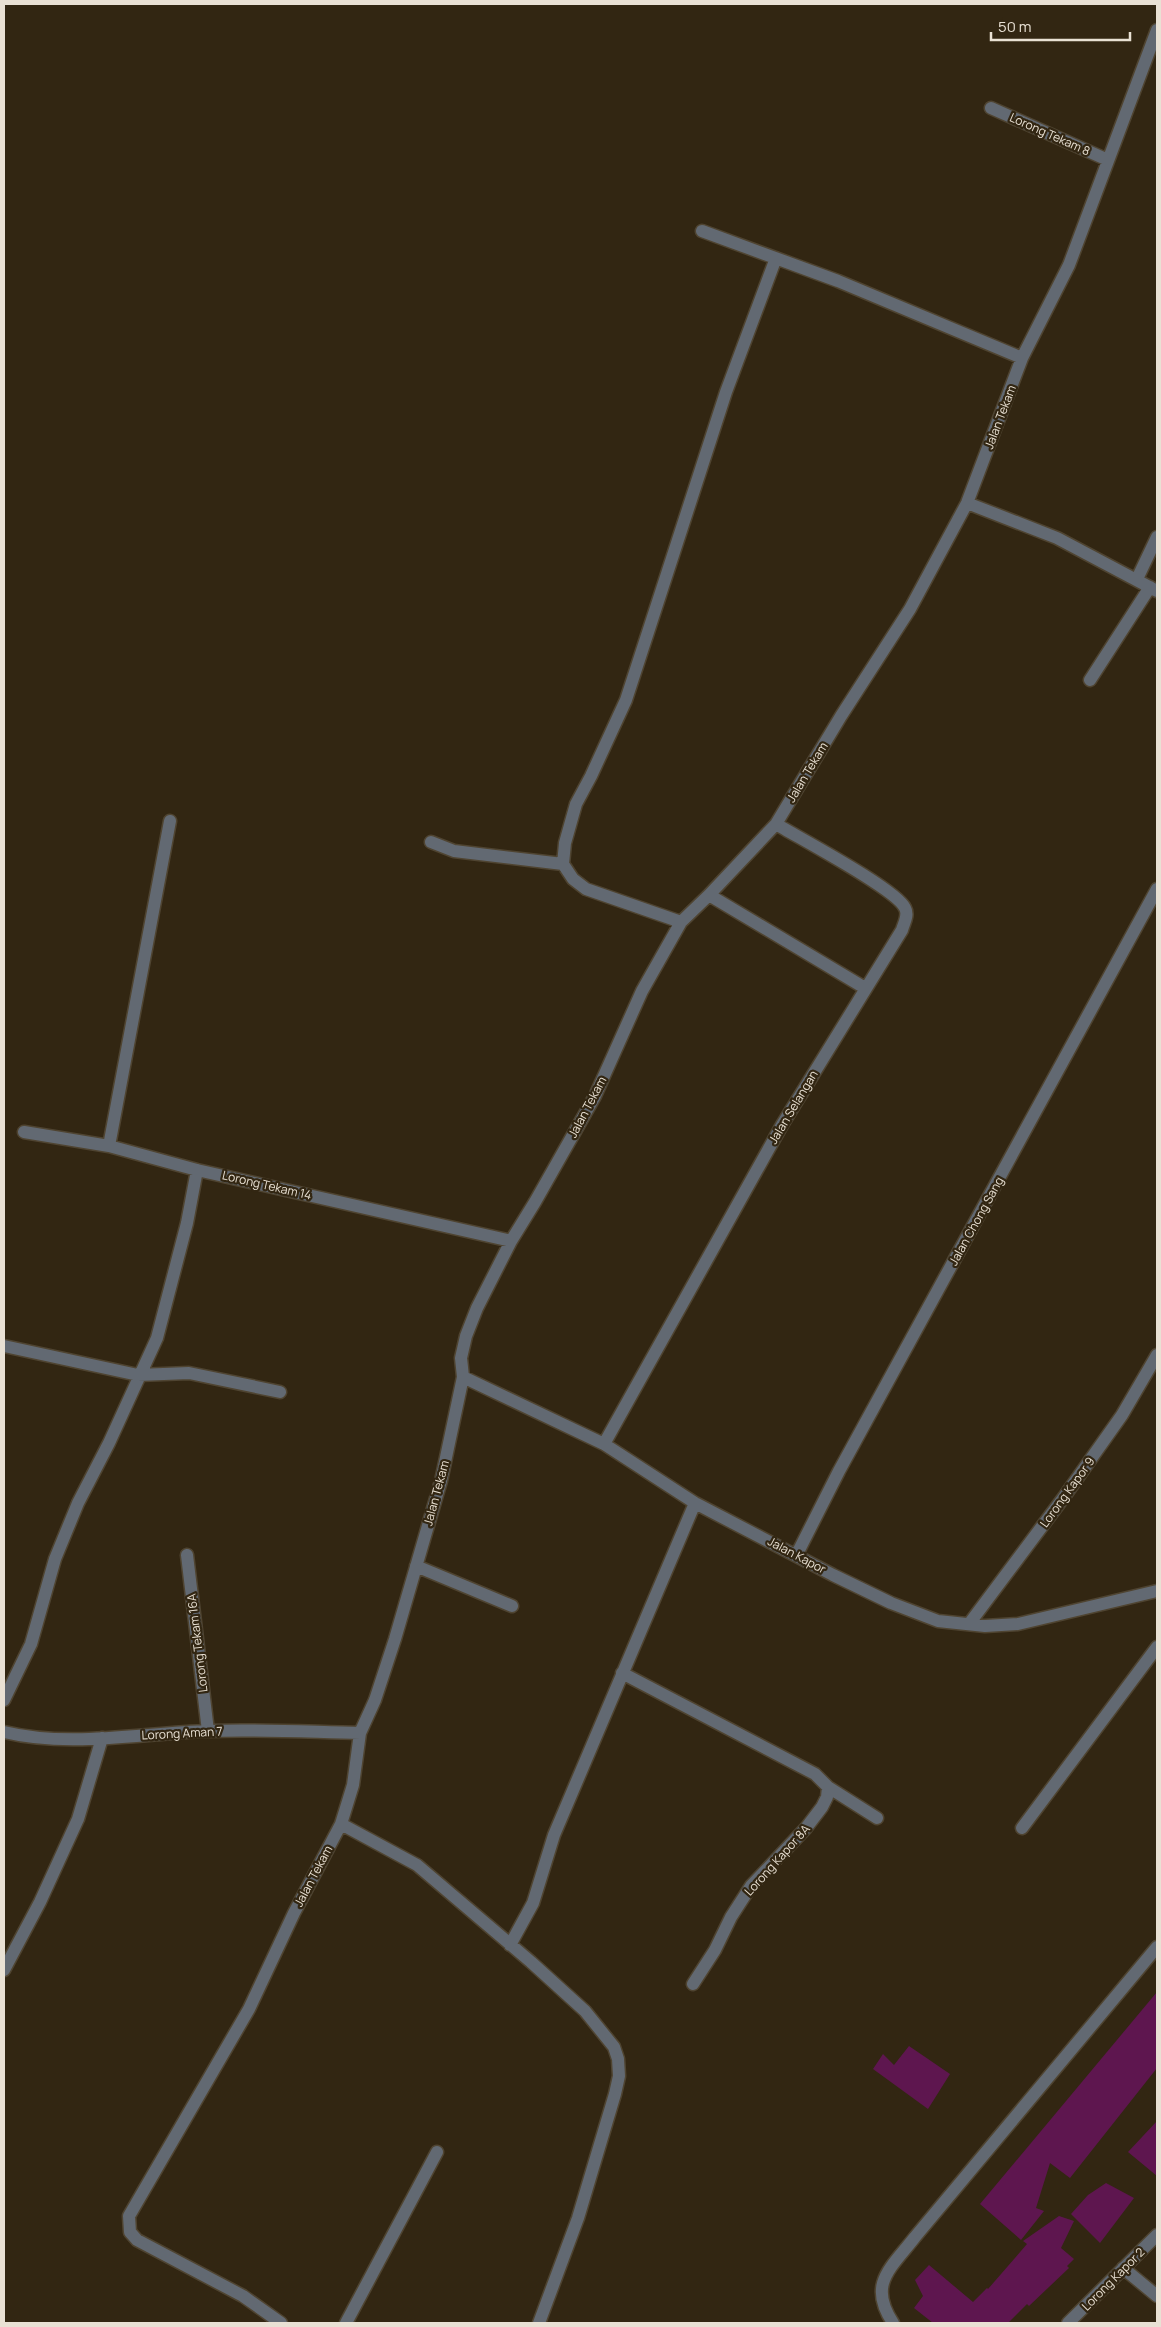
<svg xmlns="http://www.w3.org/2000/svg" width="1161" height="2327" font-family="Manrope,sans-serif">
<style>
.building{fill:#5e164f}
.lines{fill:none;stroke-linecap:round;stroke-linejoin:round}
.street-casing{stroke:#4f4431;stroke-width:15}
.street{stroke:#626972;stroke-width:12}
.labels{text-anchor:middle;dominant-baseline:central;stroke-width:4.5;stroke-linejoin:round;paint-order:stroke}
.street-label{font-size:12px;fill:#e9e1d4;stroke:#322612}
</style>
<rect width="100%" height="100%" fill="#322612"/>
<path class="building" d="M1157 1992V2068L1070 2178 1050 2163 1036 2208 1044 2211 1021 2240 980 2204Z
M909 2046 950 2074 928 2109 873 2069 883 2054 894 2065Z
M1157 2121V2176L1128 2152Z
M1106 2183 1134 2198 1100 2243 1071 2214 1088 2195Z
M1059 2216 1074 2221 1061 2248 1074 2259 1067 2266 1069 2268 1029 2306 1027 2304 1008 2323H933L914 2308 923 2296 915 2280 929 2265 973 2302 987 2288 988 2289 1027 2244 1023 2241Z"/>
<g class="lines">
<g class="street-casing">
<path id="street" d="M991 108 1108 160
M702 231 838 281 1022 358
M967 503 1057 538 1157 591
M1137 579 1157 537
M1090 680 1150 587
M431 842 454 851 563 864 573 879 586 889 681 922
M563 864 565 843 576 804 591 776 626 700 726 392 776 258
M709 895 865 988
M24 1132 109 1146 197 1170 511 1241
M109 1146 170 821
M4 1346 138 1375 189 1373 280 1392
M463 1377 604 1444 695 1503 833 1575 891 1603 938 1621 985 1626 1018 1624 1157 1591
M604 1444 782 1125 902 930C904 923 909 915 905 908 896 889 799 838 776 824
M797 1554 839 1471 1157 889
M187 1555 208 1731
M416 1566 512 1606
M969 1624 1064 1497 1122 1415 1157 1355
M622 1673 815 1774 828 1787 827 1797 822 1807 806 1828 751 1886 731 1917 715 1950 693 1984
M4 1700 31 1644 55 1559 78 1503 109 1443 157 1338 187 1223 197 1170
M4 1732C70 1748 141 1733 208 1731 259 1729 310 1732 360 1733
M828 1787 877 1818
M341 1824 417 1865 531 1962 585 2011 614 2047 618 2059 619 2076 615 2094 578 2218 539 2323
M1022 1828 1157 1647
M510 1945 533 1903 554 1835 695 1503
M4 1970 40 1902 78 1819 102 1738
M1123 2268 1157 2296
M281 2323 243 2296 137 2240 130 2232 129 2216 249 2009 294 1913 341 1824 353 1785 360 1733 375 1700 395 1639 441 1481 463 1377 461 1358 466 1336 477 1308 511 1241 535 1202 595 1096 642 991 681 922 709 895 776 824 841 716 910 609 967 503 1022 358 1069 265 1157 30
M346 2323 437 2152
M893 2323C867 2284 891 2268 915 2237L1157 1947
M1068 2323 1157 2235"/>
</g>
<use href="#street" class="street"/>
</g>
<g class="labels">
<g class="street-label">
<text transform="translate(1050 134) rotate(24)">Lorong Tekam 8</text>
<text transform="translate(1000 417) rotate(-69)">Jalan Tekam</text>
<text transform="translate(807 772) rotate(-59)">Jalan Tekam</text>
<text transform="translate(587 1107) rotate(-62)">Jalan Tekam</text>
<text transform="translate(793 1107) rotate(-59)">Jalan Selangan</text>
<text transform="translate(267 1185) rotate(13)">Lorong Tekam 14</text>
<text transform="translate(976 1221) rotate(-61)">Jalan Chong Sang</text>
<text transform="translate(1067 1492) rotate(-54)">Lorong Kapor 9</text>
<text transform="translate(436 1493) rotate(-75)">Jalan Tekam</text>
<text transform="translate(797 1555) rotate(28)">Jalan Kapor</text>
<text transform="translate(197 1643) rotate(-97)">Lorong Tekam 16A</text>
<text transform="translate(182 1733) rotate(-3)">Lorong Aman 7</text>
<text transform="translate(777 1860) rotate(-48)">Lorong Kapor 8A</text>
<text transform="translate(313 1876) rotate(-62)">Jalan Tekam</text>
<text transform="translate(1113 2279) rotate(-45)">Lorong Kapor 2</text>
</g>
</g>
<rect width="1161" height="2327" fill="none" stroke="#e9e1d4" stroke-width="10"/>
<path d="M991 32v8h139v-8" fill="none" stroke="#e9e1d4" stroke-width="2.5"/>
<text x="998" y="32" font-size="15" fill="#e9e1d4" stroke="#322612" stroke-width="4" paint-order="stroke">50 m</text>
</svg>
